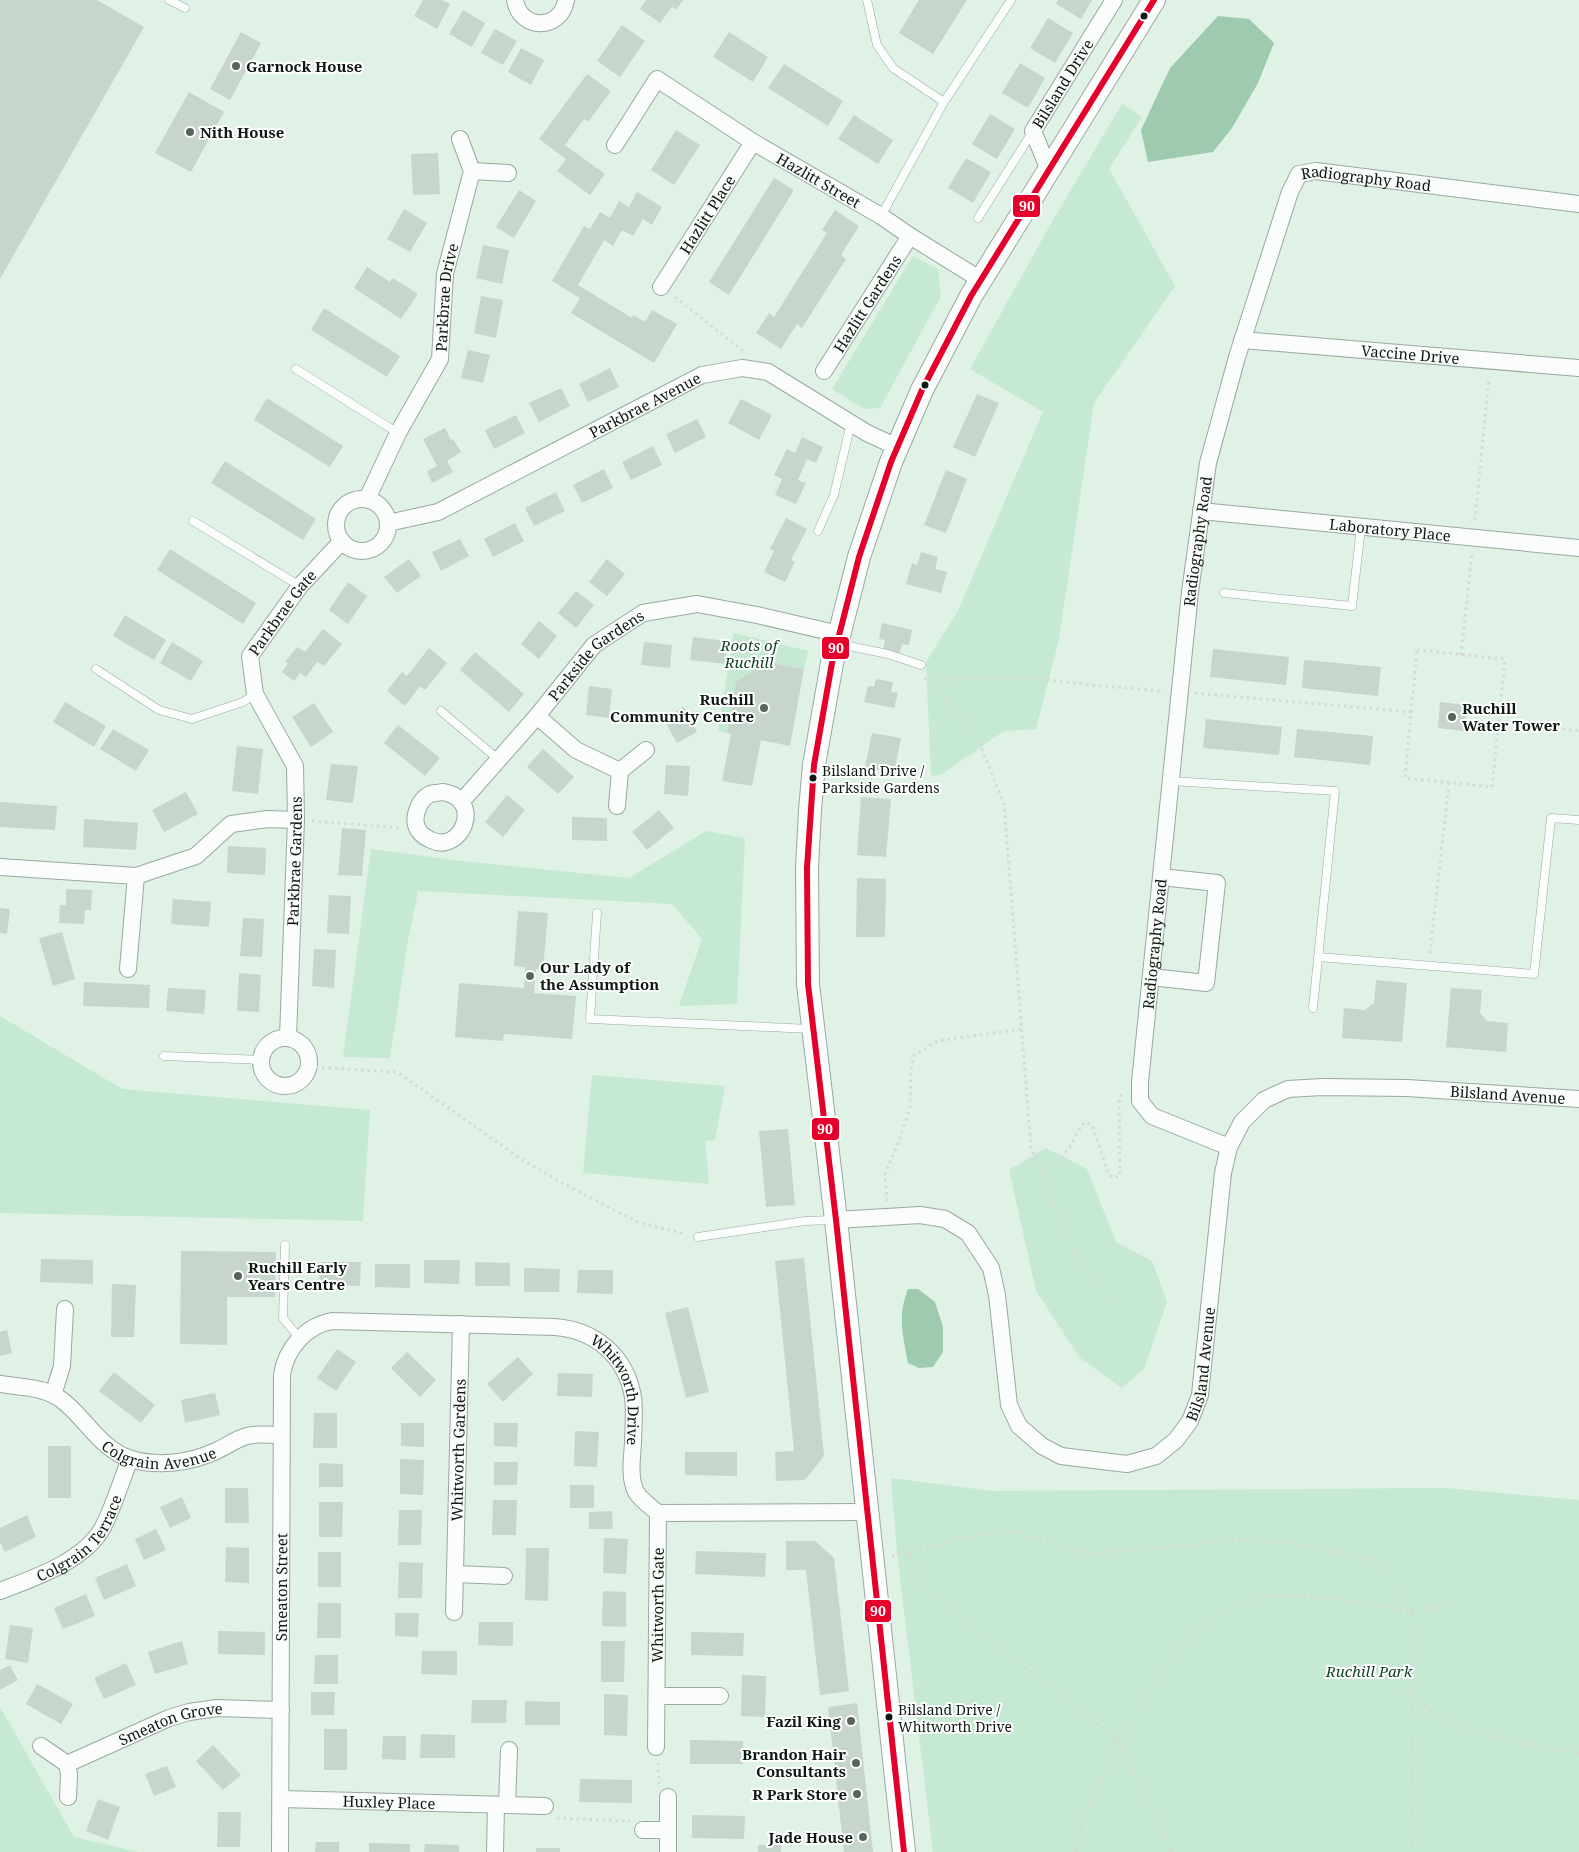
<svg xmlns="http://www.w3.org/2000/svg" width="1579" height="1852" font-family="'Noto Serif',serif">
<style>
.green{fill:#c5e9d3}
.water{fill:#9ecbaf}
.building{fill:#c8d5cd}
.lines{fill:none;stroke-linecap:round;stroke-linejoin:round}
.lane-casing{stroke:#9ba8a0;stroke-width:9}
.street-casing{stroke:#9ba8a0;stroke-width:18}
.secondary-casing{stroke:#9ba8a0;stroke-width:24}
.path{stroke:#d5d9d7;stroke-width:3;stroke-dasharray:2.5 4;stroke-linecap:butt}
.lane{stroke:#fafdfb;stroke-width:8}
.street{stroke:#fafdfb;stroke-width:16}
.secondary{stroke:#fafdfb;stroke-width:22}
.bus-1-casing{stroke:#fff;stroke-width:10}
.bus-1{stroke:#e4002b;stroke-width:6}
.bus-dot{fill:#0f1913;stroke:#fff;stroke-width:2}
.poi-dot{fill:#58655d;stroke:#fff;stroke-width:2}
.labels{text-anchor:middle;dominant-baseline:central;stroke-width:4;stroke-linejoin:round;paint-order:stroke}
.bus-label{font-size:14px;fill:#0f1913;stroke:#fff;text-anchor:start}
.poi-label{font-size:15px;font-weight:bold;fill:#0f1913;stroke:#fff;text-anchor:start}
.street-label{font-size:15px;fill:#0f1913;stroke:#fff}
.park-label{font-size:15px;font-style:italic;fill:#0e3d26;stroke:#fff}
.line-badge{stroke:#fff;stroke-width:2}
.badge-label{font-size:14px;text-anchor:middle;font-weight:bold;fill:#fff}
</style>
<rect width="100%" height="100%" fill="#e0f1e6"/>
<path class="green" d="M1122 104 1142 117 1109 169 1175 286 1094 403 1059 639 1036 729 1004 731 942 774 931 776 926 662 958 611 1043 412 970 369 1053 220Z
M913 256 938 269 941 296 880 408 864 409 832 389Z
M734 633 808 651 804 669 766 662 737 682 727 733 718 731Z
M706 831 745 838 737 1004 679 1006 702 939 672 904 418 891 408 940 390 1058 343 1057 371 849 461 861 629 878Z
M0 1016 122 1089 370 1110 363 1221 0 1213Z
M592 1075 725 1086 715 1140 705 1141 709 1184 583 1173Z
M1046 1148 1087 1169 1116 1242 1152 1261 1167 1302 1144 1369 1122 1388 1080 1358 1036 1291 1009 1170Z
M891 1478 992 1491 1445 1488 1579 1500V1852H933L897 1553Z
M0 1707 74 1837 139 1852H0Z"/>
<path class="water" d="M1218 16 1249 19 1274 43 1258 83 1232 128 1213 152 1148 162 1141 130 1170 68Z
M908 1289H918L935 1302 943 1327V1352L933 1367 919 1368 908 1363C903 1335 897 1317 908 1289Z"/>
<path class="building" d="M0 0H97L144 27 0 279Z
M423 0H442L450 4 437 29 414 16Z
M646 0H683L676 10 672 7 660 23 640 9Z
M919 0H967L933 54 899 33Z
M1058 0H1092L1081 19 1056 4Z
M463 10 485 23 472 47 449 34Z
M1048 18 1073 33 1055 63 1030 48Z
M622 25 645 41 620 77 597 61Z
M495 29 517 41 503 65 481 53Z
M241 32 261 43 230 100 210 89Z
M729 32 768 57 753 82 713 57Z
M521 48 544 60 531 85 508 72Z
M1020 63 1045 78 1028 108 1002 93Z
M784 64 843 101 828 126 768 88Z
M587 74 611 91 588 122 584 119 565 145 605 174 590 195 557 171 566 159 539 139Z
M189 92 224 112 191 172 155 153Z
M990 114 1015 129 997 159 972 144Z
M854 115 893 140 878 164 838 139Z
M676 130 700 145 674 185 651 170Z
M438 153 440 194 413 195 411 154Z
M966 158 991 172 973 203 948 188Z
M774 178 794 190 729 295 709 282Z
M519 190 536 201 514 238 496 227Z
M637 192 662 207 652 225 643 219 633 236 622 230 613 246 604 240 578 285 632 318 633 315 645 322 652 310 677 324 654 363 571 313 580 298 552 281 584 226 590 229 600 212 610 218 619 201 629 207Z
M404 209 427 223 410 252 387 239Z
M835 210 859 226 841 255 846 259 802 328 797 324 781 349 756 333 769 313 774 317 827 233 822 230Z
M483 245 509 250 502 284 476 278Z
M367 267 390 282 393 278 418 294 401 319 354 288Z
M481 296 503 300 496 338 474 333Z
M324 308 400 356 387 377 311 330Z
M468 350 490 355 483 383 461 378Z
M610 368 619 387 588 402 579 384Z
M561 388 570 406 539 422 529 403Z
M977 394 999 403 975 457 953 447Z
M267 398 343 446 330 467 254 420Z
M741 399 772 415 759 440 728 423Z
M516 415 525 433 494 449 485 430Z
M697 419 706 437 675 453 666 434Z
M445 428 451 440 453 439 461 452 447 461 453 472 432 483 427 471 437 466 423 439Z
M802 437 823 447 816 463 807 459 798 480 806 483 796 504 775 495 782 479 774 475 787 449 795 453Z
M653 446 662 465 631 480 622 462Z
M225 461 316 519 303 540 211 483Z
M604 469 613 488 582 503 573 485Z
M946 470 967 479 946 533 924 525Z
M556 492 565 511 534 526 525 508Z
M786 518 807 529 791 560 795 562 785 582 764 572 774 551 770 549Z
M515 523 524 541 493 557 484 539Z
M460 539 469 556 441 571 432 552Z
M170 549 256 603 243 624 157 570Z
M921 552 938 557 935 569 947 572 941 593 906 584 912 563 917 565Z
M409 559 421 576 397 593 384 577Z
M607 559 625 574 607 596 589 582Z
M348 582 367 596 348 624 329 610Z
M576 591 594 605 576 628 558 613Z
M125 615 166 640 154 660 113 636Z
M539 621 557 636 539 659 521 644Z
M882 623 912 630 909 645 902 644 900 653 883 649 885 640 879 639Z
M323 629 342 644 324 666 317 662 306 677 300 673 294 681 282 672 288 663 285 662 297 647 305 652Z
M693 637 727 641 725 664 690 660Z
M172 642 203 661 191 681 160 663Z
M644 642 672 645 670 668 641 665Z
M429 648 447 663 425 690 420 686 405 706 387 691 402 672 407 676Z
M1213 649 1289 657 1286 685 1210 677Z
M475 652 524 694 509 712 460 670Z
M1304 660 1381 667 1378 696 1302 688Z
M766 662 804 669 790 746 761 740 752 786 722 781 731 734 727 733 736 682Z
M876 679 893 682 891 692 898 693 894 708 864 702 868 686 874 687Z
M589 686 612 689 609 718 586 715Z
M65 702 106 726 94 747 53 722Z
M1440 702 1467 705 1464 731 1438 728Z
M314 703 333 732 311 747 292 717Z
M684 707 697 732 677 743 663 718Z
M1206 719 1282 727 1279 755 1203 748Z
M398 725 440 758 425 776 384 743Z
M113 729 149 750 136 771 100 749Z
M1297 729 1373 736 1370 765 1294 757Z
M872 733 901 738 894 773 865 767Z
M237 746 263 749 258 794 232 791Z
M543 749 574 777 558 794 527 767Z
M331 764 358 766 353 803 326 800Z
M666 765 690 766 688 796 664 794Z
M186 792 198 814 164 832 152 810Z
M507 795 525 810 503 837 485 822Z
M861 797 891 799 886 857 857 855Z
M0 802 57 806 55 830 0 827Z
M659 810 674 828 647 850 632 832Z
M572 817 607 818V841L572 840Z
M84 819 138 823 136 850 83 847Z
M342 828 366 830 362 876 338 875Z
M228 846 266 848 265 875 227 873Z
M857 878 886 879 885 937H856Z
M66 889 92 890 91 910H85L84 924 59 923 60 905H66Z
M329 895 351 896 349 934 327 933Z
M173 899 211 902 209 927 171 924Z
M0 908 10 909 7 934 0 933Z
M518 911 548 913 543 969H536L534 993 576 996 572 1039 504 1034 503 1041 455 1037 459 983 524 988 525 967 514 966Z
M243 918 264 919 262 957 240 956Z
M62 932 75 979 53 986 39 938Z
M314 949 336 950 334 988 312 986Z
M239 973 261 975 259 1012 237 1011Z
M1376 980 1407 983 1402 1042 1342 1038 1344 1008 1365 1010 1374 1003Z
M84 982 150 985 149 1008 83 1006Z
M168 988 206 990 204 1014 166 1011Z
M1451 988 1482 990 1480 1013 1487 1021 1508 1023 1506 1052 1446 1047Z
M788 1129 795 1205 766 1207 759 1131Z
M181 1251 276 1252 275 1297H227V1345L180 1344Z
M804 1258 824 1456 805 1480 776 1481 775 1452 794 1451 775 1261Z
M41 1259 93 1260V1284L40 1282Z
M424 1260H460L459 1284 424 1283Z
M320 1262H361L360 1286 319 1285Z
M475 1262 510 1263V1286H475Z
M375 1264H410V1288L375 1287Z
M524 1268 560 1269 559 1292H524Z
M578 1270H613V1294L577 1293Z
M112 1284 136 1285 134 1337H111Z
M688 1307 709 1392 686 1398 665 1313Z
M7 1330 12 1353 0 1356V1332Z
M337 1349 356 1362 336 1391 317 1378Z
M407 1352 436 1380 420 1397 391 1368Z
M518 1357 533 1374 503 1402 487 1384Z
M114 1372 155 1405 141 1423 99 1391Z
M558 1373 593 1374 592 1397 557 1396Z
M215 1393 220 1415 185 1423 181 1400Z
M314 1413H337V1448H313Z
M401 1423H424V1447L401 1446Z
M494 1423H518L517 1447 494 1446Z
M575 1431 599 1432 597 1467 574 1466Z
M48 1446H71V1498H48Z
M685 1452H737V1476L685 1475Z
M400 1459 424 1460 423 1495 400 1494Z
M494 1462H518L517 1485H494Z
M319 1463 343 1464V1487H319Z
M570 1485H594V1508H570Z
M225 1488H248L249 1523H225Z
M182 1497 191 1518 170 1528 160 1507Z
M493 1500H517L516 1535H492Z
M319 1502H343L342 1537H319Z
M399 1510H422L421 1545H398Z
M612 1511 613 1529H589V1512Z
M27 1515 36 1537 5 1552 0 1542V1528Z
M156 1529 166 1550 144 1560 135 1539Z
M604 1538 628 1539 626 1574 603 1573Z
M786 1541H815L834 1558 849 1691 820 1695 806 1570H786Z
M226 1547 249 1548V1583L225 1582Z
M526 1548H549L548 1601 525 1600Z
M696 1551 766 1553 765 1577 695 1574Z
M318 1552H341V1587H318Z
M399 1562 423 1563 422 1598H398Z
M127 1564 136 1586 104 1600 95 1578Z
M603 1591 626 1592V1627L602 1626Z
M86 1594 95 1616 63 1629 54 1608Z
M318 1603H341V1638H317Z
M395 1613H419L418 1637 395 1636Z
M479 1622H513V1646L478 1645Z
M10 1625 33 1628 28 1663 5 1659Z
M218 1631 265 1632V1655L218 1654Z
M691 1632 744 1633 743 1656 691 1655Z
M182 1641 188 1664 155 1674 148 1652Z
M601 1641H625L624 1682H601Z
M422 1651H457V1675L421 1674Z
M315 1655H338V1684H314Z
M126 1663 136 1685 104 1699 94 1678Z
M10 1665 18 1680 0 1690V1670Z
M742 1675 766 1676 765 1717 741 1716Z
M37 1684 73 1704 61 1724 26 1704Z
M311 1692H335L334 1715H311Z
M604 1694 628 1695 627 1736 604 1735Z
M472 1700H507L506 1723H471Z
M525 1701 560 1702V1725H525Z
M857 1703 873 1852H844L828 1707Z
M324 1729H347V1770H324Z
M421 1734 455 1735V1758H420Z
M383 1736H406V1760L382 1759Z
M690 1740 743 1741V1764H690Z
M213 1745 241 1775 223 1790 196 1761Z
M167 1766 176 1787 154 1796 145 1774Z
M580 1779 632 1780V1803L579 1802Z
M98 1799 120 1807 108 1840 86 1831Z
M218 1812H241L240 1847H217Z
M692 1815 745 1816 744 1839 692 1838Z
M316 1842H339V1852H315Z
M369 1843 410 1844V1852H369Z
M425 1844 459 1845V1852H424Z
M758 1845H781V1852H758Z
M536 1848H560V1852H536Z"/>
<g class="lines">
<g class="lane-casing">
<path id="lane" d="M169 0 185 8
M867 0 877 45 893 68 944 102
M881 216 944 102 1011 0
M978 218 1033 131
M296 369 398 433
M193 521 300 586
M818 531 834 495 851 423
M1224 593 1352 606 1361 527
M839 644 888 654 921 665
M96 669 159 710 192 719 243 702 255 694
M441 711 499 760
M1171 781 1335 791 1313 1008
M597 913 590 1019 811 1029
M1318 957 1534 974 1551 818 1579 820
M164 1056 261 1060
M698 1237 805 1221 834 1220
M285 1245 283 1318 300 1339"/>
</g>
<g class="street-casing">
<g id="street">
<path d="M515 0C520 31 561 31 566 0"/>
<path id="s1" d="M615 145 657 79 753 142 881 216 910 236 981 280"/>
<path id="s2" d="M1049 170 1033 131 1114 0"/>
<path d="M472 171 508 173"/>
<path id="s3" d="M661 287 753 142"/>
<path id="s4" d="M1242 340 1579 368"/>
<path id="s5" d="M824 371 910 236"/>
<path id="s6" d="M367 499 398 433 440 359 445 274 472 171 460 139"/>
<circle cx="362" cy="525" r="26"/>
<path id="s7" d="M1201 511 1579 548"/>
<path id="s8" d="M388 523 438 512 702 375 742 368 768 372 867 433 897 447"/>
<path d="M537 716 576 750 620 771 646 750"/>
<path d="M442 792C485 798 462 855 431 840 427 838 422 836 419 831 411 820 418 800 430 794 434 793 438 793 442 792Z"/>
<path id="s9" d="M462 801 537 716 594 645 643 613 697 604 757 615 839 634"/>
<path d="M617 806 620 771"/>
<path d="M0 867 136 876 196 856 231 824 268 819 296 820"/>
<path d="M128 969 136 876"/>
<path d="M1151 977 1206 983 1217 883 1161 877"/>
<path id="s10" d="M288 1037 296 820 295 766 255 694 250 656 300 586 342 541"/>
<circle cx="285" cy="1062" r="24"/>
<path id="s11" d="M1229 1147 1152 1116 1140 1101V1082L1190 592 1208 463 1237 357 1290 192 1299 174 1316 171 1579 204"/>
<path id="s12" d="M836 1220 920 1215 945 1219 968 1233 991 1268 997 1295 1009 1405 1019 1426 1042 1446 1061 1456 1127 1464 1156 1456 1176 1440 1190 1421 1200 1395 1223 1173 1229 1147 1242 1122 1264 1100 1288 1089 1322 1087 1407 1088 1579 1099"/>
<path id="s13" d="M0 1384C19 1387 43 1387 59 1398 84 1415 100 1450 131 1459 158 1467 190 1463 216 1451 227 1446 236 1439 247 1436 258 1433 270 1435 281 1435"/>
<path d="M53 1395 62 1366 65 1309"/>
<path d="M455 1574 504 1576"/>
<path id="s14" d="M0 1591C34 1578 85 1561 103 1527 114 1506 121 1481 130 1459"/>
<path id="s15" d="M454 1612 461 1324"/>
<path d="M657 1696H720"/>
<path d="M41 1746 67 1764 69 1774 68 1797"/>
<path id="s16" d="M656 1747 658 1513"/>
<path id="s17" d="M67 1764 169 1718 189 1712 217 1708 281 1710"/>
<path id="s18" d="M281 1799 545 1806"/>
<path d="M507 1805 509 1750"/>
<path d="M643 1830H668"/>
<path id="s19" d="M280 1852 282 1375C286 1349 305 1326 332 1321L555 1327C595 1330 626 1356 633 1397 635 1412 633 1428 633 1443 632 1458 629 1478 636 1492 641 1500 651 1507 658 1513L867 1512"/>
<path d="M495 1852 496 1805"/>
<path d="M668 1852V1797"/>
</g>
</g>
<g class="secondary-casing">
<path id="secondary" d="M904 1852 836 1220 808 984 807 868 810 810 814 765 832 663 859 557 891 462 922 390 971 296 1154 0"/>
</g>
<path class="path" d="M675 297 743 351
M1475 520 1489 377
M1417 650 1505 659 1492 787 1405 778Z
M1461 655 1472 553
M928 675 980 744 1004 804 1031 1148 1077 1256 1112 1303
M924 679 932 680 1023 677 1090 685 1164 691
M1195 693 1411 712
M1498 721 1579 731
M312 821 400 828
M1430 953 1449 783
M309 1067 397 1072 524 1161 575 1190 638 1222 685 1234
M1043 1176C1052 1168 1061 1160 1068 1149 1075 1140 1077 1129 1086 1122L1092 1125 1109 1175 1114 1178 1120 1176 1119 1099 1122 1094
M887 1201 885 1174 899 1141 910 1107 911 1069 914 1055 938 1041 1021 1029
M907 1554 960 1538 1012 1531 1088 1554 1240 1540 1280 1542 1360 1557 1378 1565 1388 1574 1401 1595V1610L1411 1611 1413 1622 1412 1852
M892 1557 897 1553 907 1554 928 1591 1119 1741 1171 1852
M1411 1611 1453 1605
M1400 1691 1414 1692
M1414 1697C1422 1703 1430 1710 1439 1715 1482 1739 1532 1745 1579 1753
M658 1763 659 1784
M557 1818 630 1821
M1075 1852 1084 1817 1119 1741 1178 1650 1200 1628 1229 1610 1264 1597 1308 1596 1352 1601 1401 1610"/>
<use href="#lane" class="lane"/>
<use href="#street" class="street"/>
<use href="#secondary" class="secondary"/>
<g class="bus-1-casing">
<path id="bus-1" d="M904 1852 836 1220 808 984 807 868 814 765 832 663 859 557 891 462 922 390 971 296 1154 0"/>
</g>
<use href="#bus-1" class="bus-1"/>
</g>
<g class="bus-dot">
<circle cx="1144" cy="16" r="4.5"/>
<circle cx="925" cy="385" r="4.5"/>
<circle cx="813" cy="778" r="4.5"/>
<circle cx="889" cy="1717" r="4.5"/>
</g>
<g class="poi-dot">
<circle cx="236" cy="66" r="5"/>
<circle cx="190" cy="132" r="5"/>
<circle cx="764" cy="708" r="5"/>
<circle cx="1452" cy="717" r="5"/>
<circle cx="530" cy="976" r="5"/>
<circle cx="238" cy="1276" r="5"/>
<circle cx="851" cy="1721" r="5"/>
<circle cx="856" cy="1763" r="5"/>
<circle cx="857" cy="1794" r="5"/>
<circle cx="863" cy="1837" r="5"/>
</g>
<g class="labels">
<g class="bus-label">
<text x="822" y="770">Bilsland Drive /<tspan x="822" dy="17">Parkside Gardens</tspan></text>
<text x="898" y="1709">Bilsland Drive /<tspan x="898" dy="17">Whitworth Drive</tspan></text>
</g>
<g class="poi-label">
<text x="246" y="66">Garnock House</text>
<text x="200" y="132">Nith House</text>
<text x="754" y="699" text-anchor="end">Ruchill<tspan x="754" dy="17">Community Centre</tspan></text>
<text x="1462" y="708">Ruchill<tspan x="1462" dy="17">Water Tower</tspan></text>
<text x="540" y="967">Our Lady of<tspan x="540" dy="17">the Assumption</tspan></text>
<text x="248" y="1267">Ruchill Early<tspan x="248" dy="17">Years Centre</tspan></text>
<text x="841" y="1721" text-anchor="end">Fazil King</text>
<text x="846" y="1754" text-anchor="end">Brandon Hair<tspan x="846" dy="17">Consultants</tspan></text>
<text x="847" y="1794" text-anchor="end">R Park Store</text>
<text x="853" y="1837" text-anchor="end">Jade House</text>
</g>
<g class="street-label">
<text stroke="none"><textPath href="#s2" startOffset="98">Bilsland Drive</textPath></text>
<text stroke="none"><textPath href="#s1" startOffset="269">Hazlitt Street</textPath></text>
<text stroke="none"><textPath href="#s11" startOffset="1115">Radiography Road</textPath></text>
<text stroke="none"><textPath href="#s3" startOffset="86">Hazlitt Place</textPath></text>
<text stroke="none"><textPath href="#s6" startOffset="220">Parkbrae Drive</textPath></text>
<text stroke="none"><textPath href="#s5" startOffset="80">Hazlitt Gardens</textPath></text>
<text stroke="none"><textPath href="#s4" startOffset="169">Vaccine Drive</textPath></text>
<text stroke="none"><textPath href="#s8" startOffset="284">Parkbrae Avenue</textPath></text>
<text stroke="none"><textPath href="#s7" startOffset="190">Laboratory Place</textPath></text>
<text stroke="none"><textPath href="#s11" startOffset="665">Radiography Road</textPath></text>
<text stroke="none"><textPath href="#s10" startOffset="446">Parkbrae Gate</textPath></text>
<text stroke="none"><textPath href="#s9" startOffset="199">Parkside Gardens</textPath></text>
<text stroke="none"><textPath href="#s10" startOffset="176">Parkbrae Gardens</textPath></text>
<text stroke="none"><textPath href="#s11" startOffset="260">Radiography Road</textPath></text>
<text stroke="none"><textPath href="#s12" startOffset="1121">Bilsland Avenue</textPath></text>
<text stroke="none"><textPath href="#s12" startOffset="596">Bilsland Avenue</textPath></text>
<text stroke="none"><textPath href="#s19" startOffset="879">Whitworth Drive</textPath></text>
<text stroke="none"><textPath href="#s13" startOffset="184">Colgrain Avenue</textPath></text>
<text stroke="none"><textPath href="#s15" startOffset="162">Whitworth Gardens</textPath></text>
<text stroke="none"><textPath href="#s14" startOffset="99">Colgrain Terrace</textPath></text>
<text stroke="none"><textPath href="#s19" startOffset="265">Smeaton Street</textPath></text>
<text stroke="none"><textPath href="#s16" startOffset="142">Whitworth Gate</textPath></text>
<text stroke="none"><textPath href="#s17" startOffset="112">Smeaton Grove</textPath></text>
<text stroke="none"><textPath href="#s18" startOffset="108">Huxley Place</textPath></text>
</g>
<g class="park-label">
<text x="749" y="645">Roots of<tspan x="749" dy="17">Ruchill</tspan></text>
<text x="1369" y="1671">Ruchill Park</text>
</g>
</g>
<g class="line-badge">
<rect x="1012" y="194" width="29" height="24" rx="5" fill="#e4002b"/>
<rect x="821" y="636" width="29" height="24" rx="5" fill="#e4002b"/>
<rect x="811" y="1117" width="29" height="24" rx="5" fill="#e4002b"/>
<rect x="864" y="1599" width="28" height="24" rx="5" fill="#e4002b"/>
</g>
<g class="badge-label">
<text x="1027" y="211">90</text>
<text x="836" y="653">90</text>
<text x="825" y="1134">90</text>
<text x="878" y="1616">90</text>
</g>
</svg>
